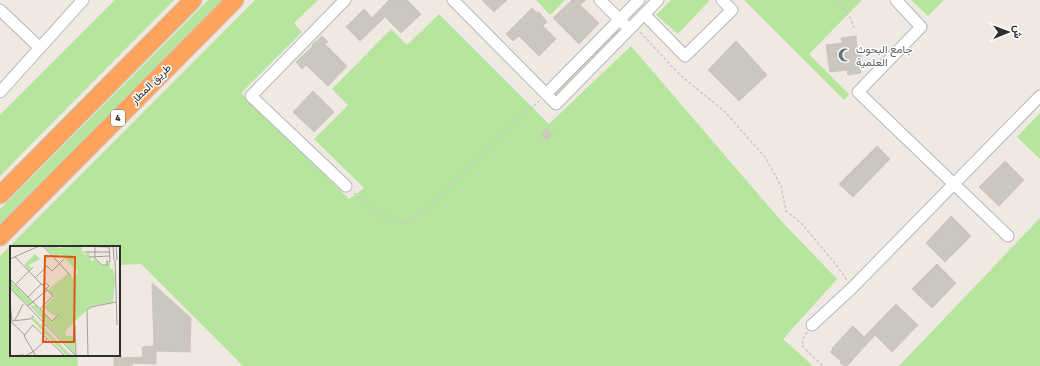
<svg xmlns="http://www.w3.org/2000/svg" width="1040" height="366" font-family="Signika,Vazirmatn,sans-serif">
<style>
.green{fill:#b6e59e}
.building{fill:#cbc7bf;stroke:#cbc5ba}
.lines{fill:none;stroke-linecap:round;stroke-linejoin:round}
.minor-casing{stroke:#b4b7c1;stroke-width:13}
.highway-casing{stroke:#c9c9c9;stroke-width:19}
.path{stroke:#c9c9c9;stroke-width:1.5;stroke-dasharray:3 2;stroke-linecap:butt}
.minor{stroke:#fff;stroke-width:11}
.highway{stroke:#ffa35c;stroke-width:17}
.labels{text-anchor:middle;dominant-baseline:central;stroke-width:3;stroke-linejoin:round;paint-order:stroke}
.shield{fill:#fff;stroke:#6d6d6d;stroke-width:1}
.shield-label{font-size:10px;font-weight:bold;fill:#2e2e2e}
.worship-label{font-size:11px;fill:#5b616d;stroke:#fff;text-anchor:start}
.street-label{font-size:11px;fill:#2e2e2e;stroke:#fff}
.inset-road{fill:none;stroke:#a29e99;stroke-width:1}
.view{fill:#df570e;fill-opacity:0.15;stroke:#df570e;stroke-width:2}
.inset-edge{fill:none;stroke:#2e2e2e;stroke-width:2}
</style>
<rect width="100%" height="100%" fill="#efe9e1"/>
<path class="green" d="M115 0H174L0 176V115Z
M208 0H224L0 226V209Z
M255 0H318L294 23 302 32 241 93 349 199 364 188 314 139 348 105 332 89 391 29 407 45 439 14 549 124 631 46 783 223 837 279 783 339 813 366H243L141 264 119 265V247H11V355H77L78 366H0V256Z
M536 0H565L550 15Z
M671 0H708L709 1 678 34 656 15Z
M744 0H862L809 54 849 94 844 100Z
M911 0H944L928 16Z
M618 30 619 32 554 98 553 96Z
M1040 113V159L1017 137Z
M1040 218V366H899Z"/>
<path class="building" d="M389 0H407L421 14 401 33 385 17 360 41 346 27 364 9 372 18Z
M482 0H507L494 12Z
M572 0H586L580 5 599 23 579 44 553 18Z
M532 8 537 13 539 12 547 22 543 26 556 39 539 56 519 36 513 41 506 34Z
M322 36 328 42 325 44 347 66 328 86 306 65 302 69 296 62 313 46 312 45Z
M856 36 857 50 861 49 862 61H860L861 73 848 75 847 70 830 72 826 45 842 43 841 38Z
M736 41 767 75 739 101 708 70Z
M313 91 334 112 314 132 293 112Z
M546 128 552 135 547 140 541 134Z
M877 146 890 159 853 197 839 184Z
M1005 161 1024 180 999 206 979 187Z
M951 216 971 236 945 262 926 243Z
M937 264 956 283 932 308 912 289Z
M152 283 191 318 190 352 156 351V364L132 363 133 365 114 366V355H121V358L143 357 142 347 154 346Z
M896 304 918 325 892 352 875 335 847 366H844L840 363 841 361 830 352 833 349 832 348 853 326 864 337Z"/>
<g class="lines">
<g class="minor-casing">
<path id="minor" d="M345 0 251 96 346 186
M453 0 556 104 658 0
M600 0 624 24
M896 0 921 27 858 92 1008 236
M0 10 40 48
M644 14 685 56 732 10 722 0
M0 92 83 0
M546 94 639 0
M812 325 852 288 1040 96"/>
</g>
<g class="highway-casing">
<path id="highway" d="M0 195 193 0
M0 237 235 0"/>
</g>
<path class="path" d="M838 0 851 19 854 28
M640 32 679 74 724 111 765 157 781 186 786 211 802 224 834 262 847 280
M354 193 372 208 391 220 407 223 426 209 508 128 539 101
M807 332 802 340 803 347 823 366"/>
<use href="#minor" class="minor"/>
<use href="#highway" class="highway"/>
</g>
<defs>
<g id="mosque-bare" transform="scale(1.08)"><path d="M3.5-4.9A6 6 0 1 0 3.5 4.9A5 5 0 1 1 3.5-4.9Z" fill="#6b7280" stroke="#fff" stroke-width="2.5" paint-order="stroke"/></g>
</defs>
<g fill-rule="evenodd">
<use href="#mosque-bare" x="845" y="55"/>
</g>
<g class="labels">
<rect class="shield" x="111" y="110" width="14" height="16" rx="3"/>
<g class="shield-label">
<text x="118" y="118">4</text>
</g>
<g class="worship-label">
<text x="856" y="49">جامع البحوث<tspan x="856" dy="13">العلمية</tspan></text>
</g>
<g class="street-label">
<text transform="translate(151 84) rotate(-45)">طريق المطار</text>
</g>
</g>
<g transform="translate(10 246)">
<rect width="110" height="110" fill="#efe9e1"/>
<path d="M34 0H47L48 2 71 0 74 9 79 6 81 15H84L83 11 92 20 97 19V15H100V23H103L105 33 103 56 81 60 55 85 56 90H64L65 108 20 60 25 59 42 76 50 67 45 70 36 64 35 60 44 51 38 44 58 27 63 32 68 26 51 8 46 12ZM25 8 30 13 19 19 21 22 19 24 14 19ZM0 34 21 55 22 58 18 60 0 41ZM23 71 61 109 57 110 21 73Z" fill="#b6e59e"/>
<path class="inset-road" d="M33 0 61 30M72 0 99 1M99 0 100 16M103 0 104 14M106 0 107 14M85 1V12L92 19H97V14M74 6H100M5 11 43 50 30 63M79 11 100 10M0 13 29 0M105 14 107 79M25 32 37 20 42 25 54 13M0 33 42 75 49 68M6 38 23 21M32 39 35 36 39 40 36 43M0 42 66 110M18 51 31 38M0 57 2 75 20 73 24 70M18 60 37 44M5 74 13 58M0 75 15 89M65 79 66 109M0 110 14 109M15 110 24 105 37 93M26 110 14 90 23 79 55 110M78 110 77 64 81 61 106 56"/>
<path class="view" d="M35 10 65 11 64 96H33Z"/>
<rect width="110" height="110" class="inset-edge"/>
</g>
<g transform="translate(1008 32) rotate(89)" stroke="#ffffff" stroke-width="3" paint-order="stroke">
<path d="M0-3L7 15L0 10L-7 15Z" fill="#2e2e2e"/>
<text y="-6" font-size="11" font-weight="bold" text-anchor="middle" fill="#2e2e2e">ش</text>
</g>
</svg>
